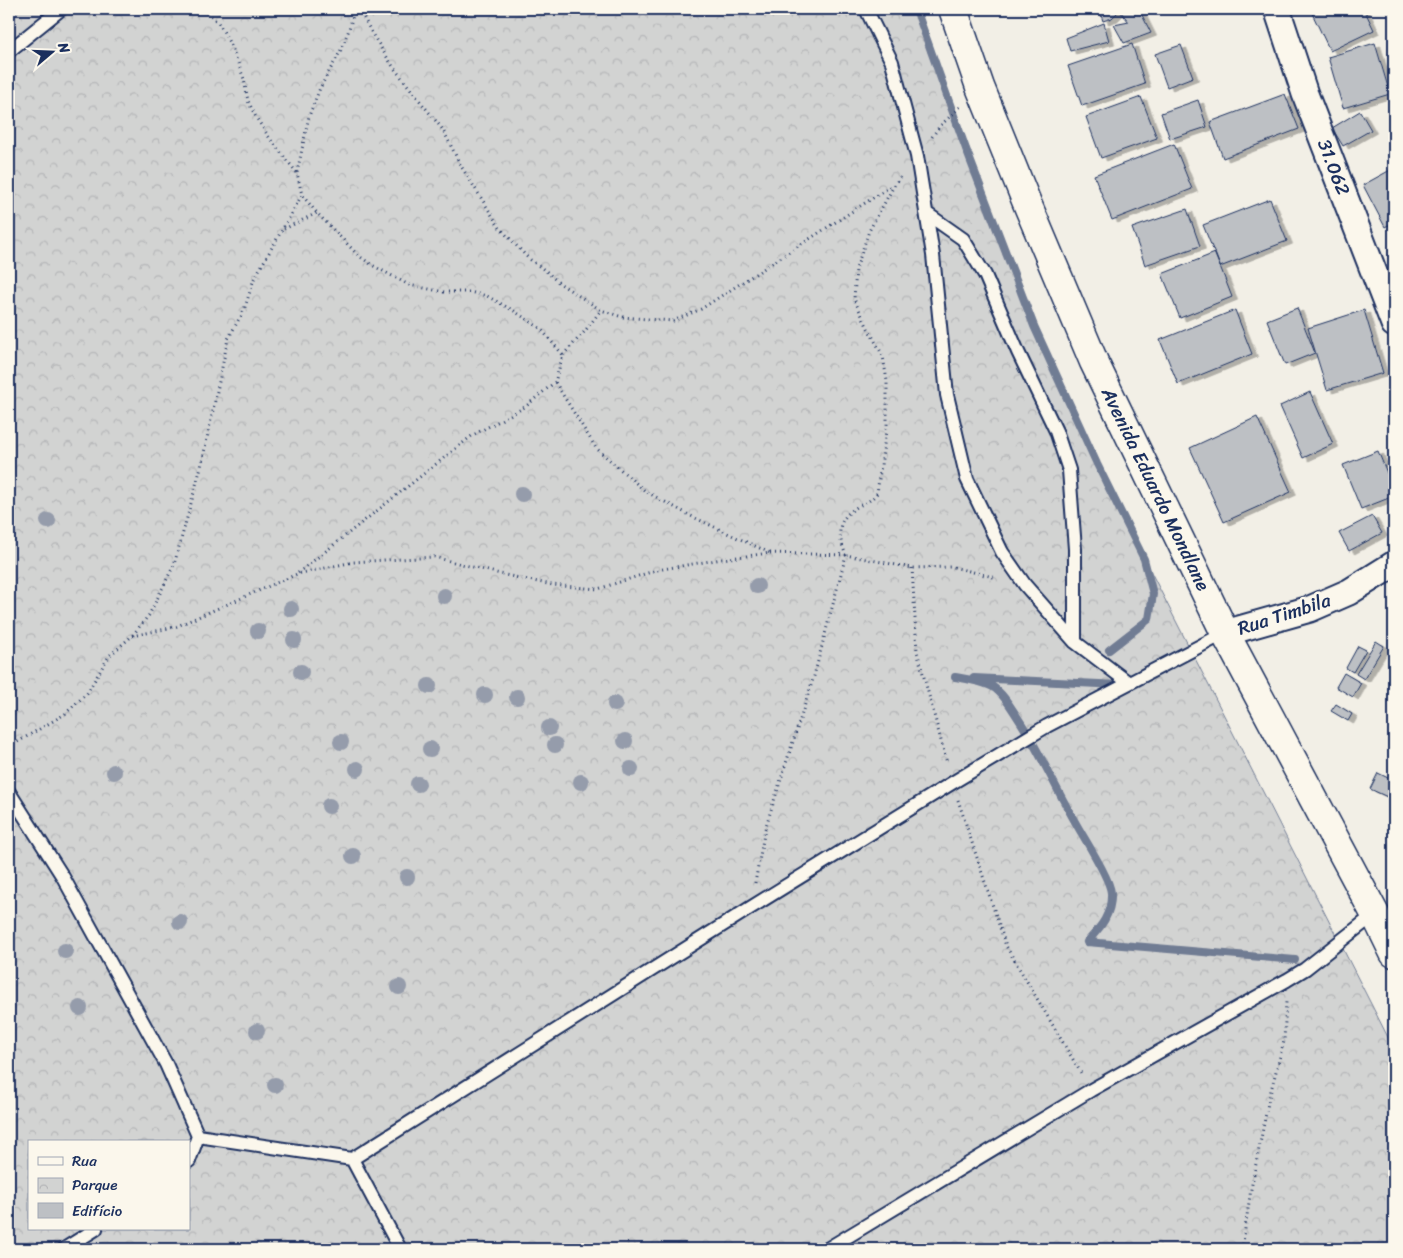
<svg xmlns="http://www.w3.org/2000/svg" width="1403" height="1258" font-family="Sriracha,sans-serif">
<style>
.park{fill:url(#park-crowns);stroke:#768198;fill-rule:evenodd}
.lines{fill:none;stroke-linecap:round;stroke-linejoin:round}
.stream{stroke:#707b93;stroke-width:8}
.building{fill:#bdc0c4;stroke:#1b2f5e;filter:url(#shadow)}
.service-casing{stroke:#1b2f5e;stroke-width:16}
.minor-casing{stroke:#1b2f5e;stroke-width:29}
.primary-casing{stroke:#1b2f5e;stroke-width:31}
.path{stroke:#1b2f5e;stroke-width:3;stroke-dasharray:1 4;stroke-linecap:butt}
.service{stroke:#fbf7ec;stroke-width:12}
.minor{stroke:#fbf7ec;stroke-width:25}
.primary{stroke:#fbf7ec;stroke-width:28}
.tree{fill:#959cab}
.labels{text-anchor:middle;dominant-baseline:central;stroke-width:5;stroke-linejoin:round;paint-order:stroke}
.street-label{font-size:19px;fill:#1b2f5e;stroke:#fbf7ec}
</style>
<defs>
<pattern id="park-crowns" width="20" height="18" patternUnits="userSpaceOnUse" patternTransform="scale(1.25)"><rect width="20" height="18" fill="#d2d3d2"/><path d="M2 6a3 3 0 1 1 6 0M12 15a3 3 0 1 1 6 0" fill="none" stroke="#b4b5b7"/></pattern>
<filter id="shadow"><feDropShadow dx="5.5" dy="3" stdDeviation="0" flood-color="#0004"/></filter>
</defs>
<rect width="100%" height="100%" fill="#f2efe6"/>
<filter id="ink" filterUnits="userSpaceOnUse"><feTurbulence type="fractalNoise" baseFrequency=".02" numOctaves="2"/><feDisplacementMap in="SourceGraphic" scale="10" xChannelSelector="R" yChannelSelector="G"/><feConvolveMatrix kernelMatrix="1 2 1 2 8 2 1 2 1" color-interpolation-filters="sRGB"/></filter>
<g filter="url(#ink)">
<path class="park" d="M9 9H914L1032 321 1125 521 1394 1049V1249H9ZM29 1142H189V1229H29Z"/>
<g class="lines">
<path class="stream" d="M916 9 966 149 1034 326 1097 464 1144 559 1153 594 1149 619 1109 650
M955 677C966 679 990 682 998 691 1006 698 1012 709 1018 718 1039 750 1054 785 1073 818 1081 834 1110 877 1111 893 1112 914 1101 927 1087 942
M974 678 1120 685
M1087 942 1295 960"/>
</g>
<path class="building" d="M1099 9H1118L1119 11 1112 18 1103 21Z
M1125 9H1139L1151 33 1124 43 1114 25 1129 22 1120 11Z
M1310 9H1364L1374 30 1330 51Z
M1104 23 1109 41 1070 51 1066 38Z
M1375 43 1390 94 1343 108 1328 57Z
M1132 44 1145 84 1082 106 1068 66Z
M1181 45 1193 77 1167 87 1155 54Z
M1285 94 1299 129 1223 158 1210 122Z
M1141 97 1157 138 1101 158 1086 117Z
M1198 100 1207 127 1170 139 1161 113Z
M1360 111 1371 130 1343 146 1332 128Z
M1174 144 1192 189 1112 220 1094 175Z
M1394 168V222L1385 227 1363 185Z
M1270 199 1287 241 1220 267 1203 225Z
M1187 209 1200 246 1145 265 1132 228Z
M1215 253 1232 297 1180 318 1162 274Z
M1297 308 1315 353 1285 365 1267 320Z
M1235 310 1252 354 1178 384 1160 340Z
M1364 310 1383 373 1327 390 1308 328Z
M1310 392 1333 444 1303 458 1280 406Z
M1257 417 1291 492 1224 522 1190 448Z
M1378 451 1394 490V496L1361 509 1343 465Z
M1372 516 1382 533 1349 551 1339 533Z
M1376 641 1384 646 1364 679 1356 674Z
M1358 646 1366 650 1353 672 1346 668Z
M1344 673 1361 683 1353 697 1336 687Z
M1336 704 1352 714 1348 721 1331 711Z
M1378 773 1394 781V800L1370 789Z"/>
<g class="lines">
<g class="service-casing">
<path id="service" d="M866 9 892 62 917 156 933 255 947 395 967 479 1002 552 1025 585 1075 642 1129 683
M9 51 61 9
M926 213 963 239 985 275 1018 352 1056 431 1069 470 1075 549V642
M9 792 63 877 166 1064 198 1136 352 1159 750 908 952 783 1047 726 1225 633
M352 1159 400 1249
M189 1161 198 1136
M64 1249 96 1229
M827 1249 1091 1090 1287 980 1305 969 1375 914"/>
</g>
<g class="minor-casing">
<path id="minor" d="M1277 9 1305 94 1394 324
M1225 633 1310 609 1349 592 1394 564"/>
</g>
<g class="primary-casing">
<path id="primary" d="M953 9 980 87 1029 208 1094 362 1225 633 1375 914 1394 953"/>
</g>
<path class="path" d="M204 9 220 25 233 50 244 79 248 101 257 119 271 140 297 173
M359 9 374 37 394 68 443 130 461 166 500 228 528 258 547 272 559 283 601 310 622 317 673 321 701 309 893 185
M932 137 939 127 960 107
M284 229 317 213
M563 355 585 331 601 310
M770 553 846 555 912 568 953 567 997 578
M912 568 917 651 947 763
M298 573 473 435 525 407 555 382 563 355 540 328 514 311 487 296 470 292H444L409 285 372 265 359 256 317 213 302 195
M132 636 175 627 297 574 353 562 434 557 496 573 552 585 598 589 657 570 722 559 770 553 691 516 645 491 596 448 555 382
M9 747 65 714 87 693 109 656 132 636 149 615 174 565 201 467 228 339 244 310 254 279 302 195 297 173 309 116 320 88 340 52 348 32 355 9
M958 800 1006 946 1081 1073
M755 883 765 829 814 676 846 555C837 534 836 520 857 507 866 502 870 502 877 493L887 424V381L883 356 868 328 854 299 856 269 869 231 895 184 900 177
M1242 1249 1251 1189 1269 1098 1284 1041 1286 1002"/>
<use href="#service" class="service"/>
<use href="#minor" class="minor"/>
<use href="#primary" class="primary"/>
</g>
<g class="tree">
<circle cx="522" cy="494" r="8"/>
<circle cx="48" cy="521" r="8"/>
<circle cx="757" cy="586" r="8"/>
<circle cx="444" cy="596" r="8"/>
<circle cx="291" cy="609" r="8"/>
<circle cx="258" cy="631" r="8"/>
<circle cx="294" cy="640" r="8"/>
<circle cx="301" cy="672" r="8"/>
<circle cx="429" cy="686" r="8"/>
<circle cx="485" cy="695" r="8"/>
<circle cx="517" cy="697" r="8"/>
<circle cx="615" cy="704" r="8"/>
<circle cx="549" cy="728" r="8"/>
<circle cx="625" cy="741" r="8"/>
<circle cx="341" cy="742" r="8"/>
<circle cx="555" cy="745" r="8"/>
<circle cx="430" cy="749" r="8"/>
<circle cx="357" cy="769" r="8"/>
<circle cx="631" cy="769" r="8"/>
<circle cx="114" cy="772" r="8"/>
<circle cx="581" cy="782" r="8"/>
<circle cx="418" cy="784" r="8"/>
<circle cx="329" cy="806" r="8"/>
<circle cx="353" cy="856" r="8"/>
<circle cx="407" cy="877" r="8"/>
<circle cx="180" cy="922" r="8"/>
<circle cx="65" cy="951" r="8"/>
<circle cx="399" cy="987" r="8"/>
<circle cx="80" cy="1008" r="8"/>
<circle cx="257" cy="1031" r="8"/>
<circle cx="275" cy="1085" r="8"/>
</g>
</g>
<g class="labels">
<g class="street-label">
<text transform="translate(1334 167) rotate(69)">31.062</text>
<text transform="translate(1156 489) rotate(64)">Avenida Eduardo Mondlane</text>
<text transform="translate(1284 614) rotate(-18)">Rua Timbila</text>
</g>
</g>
<rect width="1403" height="1258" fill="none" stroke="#fbf7ec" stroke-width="30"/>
<rect x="15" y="15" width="1373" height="1228" fill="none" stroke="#1b2f5e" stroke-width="2" filter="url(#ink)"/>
<rect x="28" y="1140" width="162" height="90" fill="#fbf7ec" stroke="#a1a7b3"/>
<rect x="38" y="1157" width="25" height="8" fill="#fbf7ec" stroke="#a1a7b3"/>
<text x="72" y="1166" font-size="15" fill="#1b2f5e">Rua</text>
<rect x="38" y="1178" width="25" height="15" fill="url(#park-crowns)" stroke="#a1a7b3"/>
<text x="72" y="1190" font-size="15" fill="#1b2f5e">Parque</text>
<rect x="38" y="1203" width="25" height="15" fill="#bdc0c4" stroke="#a1a7b3"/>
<text x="72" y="1216" font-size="15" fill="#1b2f5e">Edifício</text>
<g transform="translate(52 52) rotate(71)" stroke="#fbf7ec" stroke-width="4" paint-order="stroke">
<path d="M0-4L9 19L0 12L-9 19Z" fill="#1b2f5e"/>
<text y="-8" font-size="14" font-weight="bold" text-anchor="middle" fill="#1b2f5e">N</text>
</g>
</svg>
